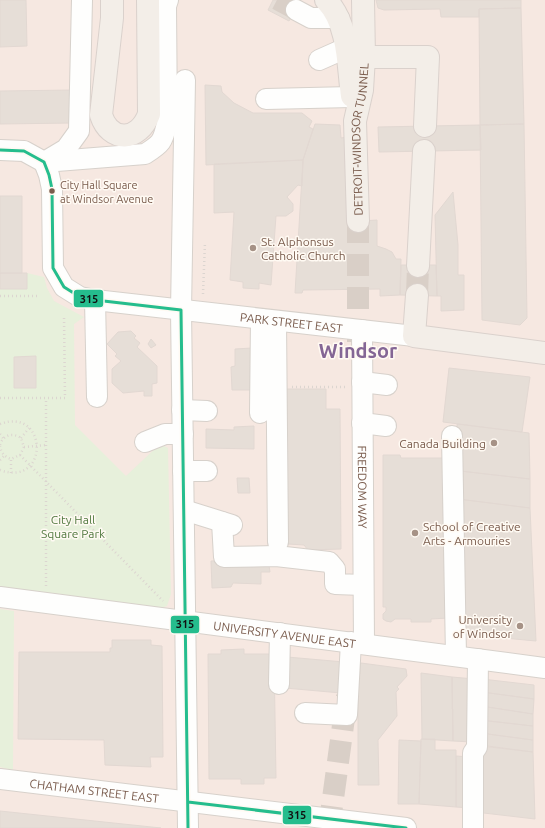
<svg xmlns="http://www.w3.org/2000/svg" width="545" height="828" font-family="Ubuntu,sans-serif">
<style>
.commercial{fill:#f6e8e1}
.green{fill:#e7f0db}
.building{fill:#e6ded7;stroke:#e2d8d2}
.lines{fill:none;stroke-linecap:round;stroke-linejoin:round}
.minor-tunnel{stroke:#d9cfc7;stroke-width:20;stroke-dasharray:20 10;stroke-linecap:butt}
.major-tunnel{stroke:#d9cfc7;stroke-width:22;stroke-dasharray:22 11;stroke-linecap:butt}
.minor-casing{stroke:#d7d1cb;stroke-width:22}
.major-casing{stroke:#dad1cc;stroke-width:24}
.path{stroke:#dcd5d0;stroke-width:2.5;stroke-dasharray:1 3;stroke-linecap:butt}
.minor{stroke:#fefefd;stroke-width:20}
.major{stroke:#f3eee8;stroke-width:22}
.bus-1-casing{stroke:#fffaf3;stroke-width:6}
.bus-1{stroke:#25bd8d;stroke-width:3}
.bus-dot{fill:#7a5c4d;stroke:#fffaf3;stroke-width:1.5}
.poi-dot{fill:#a69286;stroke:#fffaf3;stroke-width:1.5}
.labels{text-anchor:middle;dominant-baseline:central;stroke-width:3;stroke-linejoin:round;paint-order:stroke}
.bus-label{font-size:11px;fill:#7a5c4d;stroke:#fffaf3;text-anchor:start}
.street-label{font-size:12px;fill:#7a5c4d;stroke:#fffaf3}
.poi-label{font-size:12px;fill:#7a5c4d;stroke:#fffaf3;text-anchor:start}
.park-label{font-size:12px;fill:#537a41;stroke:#fffaf3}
.town-label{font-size:20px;font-weight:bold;fill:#846695;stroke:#fffaf3}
.line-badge{stroke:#fffaf3;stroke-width:1.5}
.pale-badge-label{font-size:11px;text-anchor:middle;font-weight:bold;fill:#111}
</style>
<rect width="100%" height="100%" fill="#f9f5f0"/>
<path class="commercial" d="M0 0H545V828H0Z"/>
<path class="green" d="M27 273 44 277 47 288 54 301 84 317 74 324 75 425 126 476 160 444 168 448 171 594 167 606 155 610 0 589V289H27Z
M0 609 14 611 13 770 0 767Z"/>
<path class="building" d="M0 0H26L27 46 0 47Z
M273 0H301L289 21 268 10Z
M376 0H521V8L479 9V17H441L440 9 384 10 378 8Z
M521 8 524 124 480 125 479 9Z
M205 85 221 86 222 92 234 103 253 113H302L312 121 309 127 313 129 303 160 206 165Z
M73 90V123L0 124V91Z
M315 124 340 125 341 138 347 137V222L377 220V246L386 249 392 252 396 259H401L400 295 380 296V289L303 290 302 293H295L303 160Z
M524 124 527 318 520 325 482 320 480 125Z
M480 125 481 150 379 152 378 127Z
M303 160 302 186 298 185 287 197 293 204V211L286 216H276L271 285 259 283V289L243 288V282L230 280 234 212 214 213V164Z
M453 192 458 245V275H464V310L441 311V296H437L435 215Z
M0 196H22V273H0Z
M401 265H436L437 296 400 295Z
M0 273H27V289H0Z
M131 331 136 336 134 338 140 343 137 347 157 366V383L152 384V396H144V391L123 393 112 383V369L121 361 115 356 117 354 107 344 118 332Z
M151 339 156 345 151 348 148 344Z
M252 348 257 390H232L231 367 235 366V349Z
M36 356V388H14V357Z
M449 368 530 377 522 432 443 422Z
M285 389H326V409H340L341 549 308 550 304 545 288 544Z
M457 424 529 433 530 479 460 471Z
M254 426V449L206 448V429L234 430V427Z
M383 455H400L401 458H448L449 618 431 619V622H411V619H395L391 622 386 621 383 619V614L386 611V607H383Z
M460 471 530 479V508L458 499Z
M237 478H249L250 493H238Z
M458 499 530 508 536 641 461 634Z
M268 559 270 572H261V584L233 583 231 587 212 588 211 561Z
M112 640H151V645L162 646 163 757H150L151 767 105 765 104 740 18 739 19 652H110V648H112Z
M244 649V654H274L276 778H264V784H241V779H209L208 654H221V650Z
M287 657 344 662 341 693 285 688Z
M361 663 406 669 407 676 397 687 399 689 396 692 397 716 378 740 379 785H358V674H360V665Z
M421 673 452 677 453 741 422 739Z
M452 677 474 679 473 742 453 741Z
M482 679 534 685V699L482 692Z
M482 692 534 699 533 714 481 706Z
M481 706 533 714V726L480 720Z
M480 720 533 726V740L480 733Z
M480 733 533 740V752L480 745Z
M421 739H435V750H456V807L419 804Z
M399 740 421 741 419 804H398Z
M481 746 533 752 535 819 475 812Z
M456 756 470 757 471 808 456 807Z
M0 811 161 828H0Z"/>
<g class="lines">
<path class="minor-tunnel" d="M277 0 296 10"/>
<path class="major-tunnel" d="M358 221V350
M417 295 418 266
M329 828 347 696"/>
<g class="minor-casing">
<g id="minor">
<path d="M296 10 311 18H339"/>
<path d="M319 60 346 48"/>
<path d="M185 80 181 310 188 828"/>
<path d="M266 99 352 97"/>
<path d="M0 150 24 151 44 162"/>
<path d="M46 161 66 149 79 131 82 0"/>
<path id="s1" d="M44 162 49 175 52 189 53 268 64 287 80 297 95 300 414 336"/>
<path d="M44 162 145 154C161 144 163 142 167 123L166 6 168 0"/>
<path d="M95 300 97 397"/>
<path d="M276 321 278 542"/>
<path id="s2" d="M362 330 364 644"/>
<path d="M362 382 387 385"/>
<path d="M182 410 207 411"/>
<path d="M260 413 261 319"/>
<path d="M362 423 386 426"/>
<path d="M452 436 456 656"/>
<path d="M145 442 165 434H183"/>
<path d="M183 471H207"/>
<path d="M184 510 232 525"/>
<path d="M222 522 224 557 276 556 329 562 335 569V584L363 585"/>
<path id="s3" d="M0 597 545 668"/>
<path d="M279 684 280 633"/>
<path d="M305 713 347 715 351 642"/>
<path id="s4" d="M0 779 406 828"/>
<path d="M473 828V753L477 747 478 659"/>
</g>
</g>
<g class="major-casing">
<g id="major">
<path d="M112 0V18L101 115C110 143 139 142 149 114L148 0"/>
<path d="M326 0C349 24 348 64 352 96"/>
<path d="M364 57H428L425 126"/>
<path id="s5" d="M358 221 355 121 362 90 364 57 363 0"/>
<path d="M418 266 424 151"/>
<path d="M417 295 414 336 545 353"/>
</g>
</g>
<path class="path" d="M203 294 205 242
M0 296H37
M292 387H345
M0 398H65L64 315
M0 424C48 406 50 488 0 470
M0 434 3 438
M21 438 29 428
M0 445C3 435 12 432 21 438L24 447 20 455 11 459C5 457 1 453 0 446
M24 447 46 445
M20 455 163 601
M0 460 4 456
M11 473V459
M46 586V398"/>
<use href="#minor" class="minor"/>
<use href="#major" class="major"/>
<g class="bus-1-casing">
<path id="bus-1" d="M0 150 24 151 44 162 49 175 52 189 53 268 64 287 80 297 95 300 181 310 188 828
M188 802 406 828"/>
</g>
<use href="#bus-1" class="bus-1"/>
</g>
<circle class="bus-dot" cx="52" cy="191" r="3.5"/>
<g class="poi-dot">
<circle cx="253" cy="248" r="4"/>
<circle cx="494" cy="443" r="4"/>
<circle cx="415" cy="533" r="4"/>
<circle cx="520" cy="626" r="4"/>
</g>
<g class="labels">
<g class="bus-label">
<text x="60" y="185">City Hall Square<tspan x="60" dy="14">at Windsor Avenue</tspan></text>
</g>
<g class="street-label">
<text stroke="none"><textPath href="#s5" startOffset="82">DETROIT-WINDSOR TUNNEL</textPath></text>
<text stroke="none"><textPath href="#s1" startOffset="361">PARK STREET EAST</textPath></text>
<text stroke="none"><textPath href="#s2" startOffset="157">FREEDOM WAY</textPath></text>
<text stroke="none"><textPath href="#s3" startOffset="287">UNIVERSITY AVENUE EAST</textPath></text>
<text stroke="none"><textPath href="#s4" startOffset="95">CHATHAM STREET EAST</textPath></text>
</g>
<g class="poi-label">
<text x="261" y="241">St. Alphonsus<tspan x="261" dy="14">Catholic Church</tspan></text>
<text x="486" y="443" text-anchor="end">Canada Building</text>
<text x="423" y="526">School of Creative<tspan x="423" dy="14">Arts - Armouries</tspan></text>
<text x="512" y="619" text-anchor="end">University<tspan x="512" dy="14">of Windsor</tspan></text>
</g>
<g class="park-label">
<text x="73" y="519">City Hall<tspan x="73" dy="14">Square Park</tspan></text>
</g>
<g class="town-label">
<text x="358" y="350">Windsor</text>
</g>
</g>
<g class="line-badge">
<rect x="73" y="289" width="31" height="19" rx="4" fill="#25bd8d"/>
<rect x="170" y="615" width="30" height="19" rx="4" fill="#25bd8d"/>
<rect x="282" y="805" width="30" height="20" rx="4" fill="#25bd8d"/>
</g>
<g class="pale-badge-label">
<text x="89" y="303">315</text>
<text x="185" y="628">315</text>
<text x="297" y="819">315</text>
</g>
</svg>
